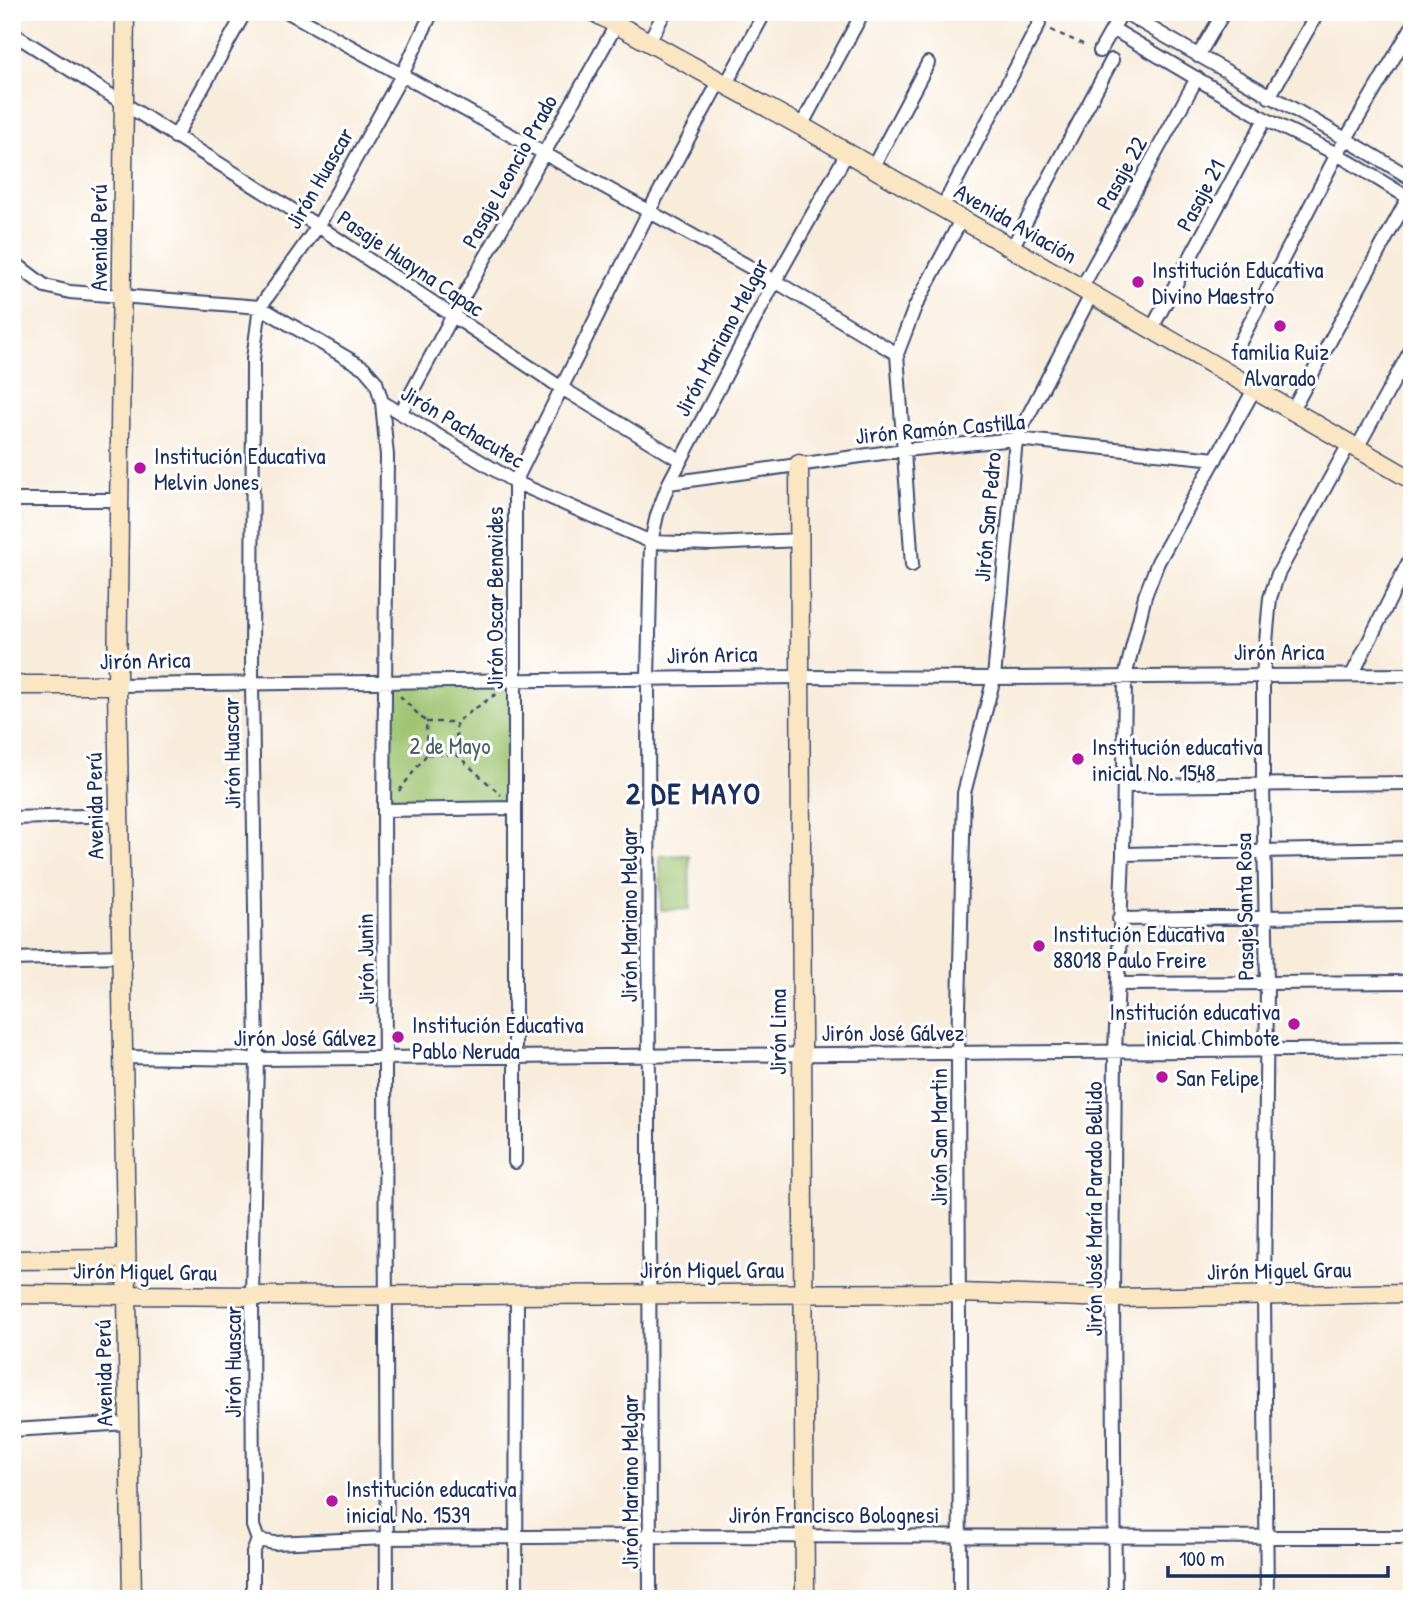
<svg xmlns="http://www.w3.org/2000/svg" width="1424" height="1611" font-family="'Patrick Hand',sans-serif">
<style>
.green{fill:#9bc16c;stroke:#5b7865;stroke-width:2}
.lines{fill:none;stroke-linecap:round;stroke-linejoin:round}
.street-casing{stroke:#3c4b71;stroke-width:16}
.secondary-casing{stroke:#3c4b71;stroke-width:21}
.path{stroke:#3c4b71;stroke-width:2.5;stroke-dasharray:5 5;stroke-linecap:butt}
.street{stroke:#fff;stroke-width:12}
.secondary{stroke:#fbe6c4;stroke-width:18}
.poi-dot{fill:#b5179e;stroke:#fff;stroke-width:2.5}
.labels{text-anchor:middle;dominant-baseline:central;stroke-width:6;stroke-linejoin:round;paint-order:stroke}
.street-label{font-size:23px;fill:#1b2f5e;stroke:#fff}
.poi-label{font-size:23px;fill:#1b2f5e;stroke:#fff;text-anchor:start}
.park-label{font-size:23px;fill:#486263;stroke:#fff}
.district-label{font-size:30px;font-weight:bold;letter-spacing:2px;fill:#1b2f5e;stroke:#fff}
</style>
<rect width="100%" height="100%" fill="#fff"/>
<filter id="ink" filterUnits="userSpaceOnUse"><feTurbulence type="fractalNoise" baseFrequency=".0143" numOctaves="2"/><feDisplacementMap in="SourceGraphic" scale="14" xChannelSelector="R" yChannelSelector="G"/><feConvolveMatrix kernelMatrix="1 2 1 2 8 2 1 2 1" color-interpolation-filters="sRGB"/></filter>
<filter id="wash" filterUnits="userSpaceOnUse"><feTurbulence type="fractalNoise" baseFrequency=".00686" numOctaves="4" result="noise"/><feDisplacementMap in="SourceGraphic" scale="28" xChannelSelector="R" yChannelSelector="G"/><feGaussianBlur stdDeviation="1.57" result="paint"/><feColorMatrix in="noise" values="0 0 0 0 0 0 0 0 0 0 0 0 0 0 0 0 0 1.4 0 .05"/><feComposite in="paint" operator="in"/></filter>
<g filter="url(#wash)">
<rect width="100%" height="100%" fill="#f8ecdb"/>
<path class="green" d="M513 683V807L388 805 387 684Z
M689 855 690 909 661 910 660 856Z"/>
</g>
<g filter="url(#ink)">
<g class="lines">
<g class="street-casing">
<path id="street" d="M288 12 775 281 897 354
M1124 12C1219 69 1318 120 1412 179
M1113 29 1265 119 1337 154 1412 200
M12 33 318 226 560 387 680 460
M649 41 665 12
M1100 51 1122 12
M1198 56 1224 12
M725 86 765 12
M1269 97 1318 12
M801 126 863 12
M175 137 245 12
M873 167 928 63
M942 208 1039 24
M1012 248 1112 60
M12 261 45 286 70 292 260 307 364 368 376 382 382 402 515 482 651 542 711 544 801 540
M1081 289 1197 78
M1152 328 1265 119
M1237 348 1337 154 1412 27
M382 402 387 456 384 810 387 1599
M1292 411 1408 198
M401 412 452 317 616 25
M1357 448 1412 348
M669 483 904 450 1016 439 1216 459
M12 500H117
M912 565 897 354 915 307 961 220
M1352 675 1412 555
M117 685 800 677 994 678 1412 675
M1125 786 1412 783
M384 810 515 808
M12 818 119 815
M1123 854 1412 848
M1119 919 1412 915
M12 959 120 956
M1118 984 1412 982
M122 1057 257 1059 1412 1049
M515 1162V482L649 211 719 82
M12 1430 129 1423
M258 1540 253 1526V1516L252 1296 257 1059 252 683 253 359 260 307 318 226 402 75 432 12
M258 1540 274 1543 386 1538 648 1536 1412 1537
M253 1599V1553L258 1540
M516 1599 517 1294
M650 1599 648 679 651 542 657 515 669 483 775 281 847 153
M960 1599 958 1053 964 793 994 678 1016 439 1091 295
M1115 1599 1113 1298 1115 1052 1123 854 1125 677 1145 596 1158 562 1255 388
M1267 1599 1264 1294 1267 984 1263 786V675L1270 598 1278 574 1349 444"/>
</g>
<g class="secondary-casing">
<path id="secondary" d="M125 12 117 685 132 1599
M594 12 801 126 1412 480
M799 464 805 1599
M12 685H117
M12 1260 125 1259
M12 1294 252 1296 960 1293 1113 1298 1412 1293"/>
</g>
<path class="path" d="M1017 12 1027 17
M1051 30 1087 46
M496 694 456 722 457 755 501 795
M426 722H455
M427 754 457 755
M399 791 427 754 426 722 400 696"/>
<use href="#street" class="street"/>
<use href="#secondary" class="secondary"/>
</g>
</g>
<g class="poi-dot">
<circle cx="1138" cy="282" r="7"/>
<circle cx="1280" cy="326" r="7"/>
<circle cx="140" cy="468" r="7"/>
<circle cx="1078" cy="759" r="7"/>
<circle cx="1039" cy="946" r="7"/>
<circle cx="1294" cy="1024" r="7"/>
<circle cx="398" cy="1037" r="7"/>
<circle cx="1162" cy="1077" r="7"/>
<circle cx="332" cy="1501" r="7"/>
</g>
<g class="labels">
<g class="street-label">
<text transform="translate(509 171) rotate(-61)">Pasaje Leoncio Prado</text>
<text transform="translate(1121 173) rotate(-61)">Pasaje 22</text>
<text transform="translate(319 178) rotate(-60)">Jirón Huascar</text>
<text transform="translate(1200 195) rotate(-62)">Pasaje 21</text>
<text transform="translate(1016 223) rotate(30)">Avenida Aviación</text>
<text transform="translate(98 238) rotate(-90)">Avenida Perú</text>
<text transform="translate(411 263) rotate(34)">Pasaje Huayna Capac</text>
<text transform="translate(721 337) rotate(-62)">Jirón Mariano Melgar</text>
<text transform="translate(463 426) rotate(31)">Jirón Pachacutec</text>
<text transform="translate(940 428) rotate(-5)">Jirón Ramón Castilla</text>
<text transform="translate(987 517) rotate(-85)">Jirón San Pedro</text>
<text transform="translate(494 598) rotate(-90)">Jirón Oscar Benavides</text>
<text x="1279" y="651">Jirón Arica</text>
<text transform="translate(712 654) rotate(-1)">Jirón Arica</text>
<text transform="translate(145 660) rotate(-1)">Jirón Arica</text>
<text transform="translate(231 753) rotate(-91)">Jirón Huascar</text>
<text transform="translate(94 806) rotate(-91)">Avenida Perú</text>
<text transform="translate(1244 907) rotate(-91)">Pasaje Santa Rosa</text>
<text transform="translate(628 915) rotate(-90)">Jirón Mariano Melgar</text>
<text transform="translate(365 959) rotate(-91)">Jirón Junin</text>
<text transform="translate(777 1032) rotate(-90)">Jirón Lima</text>
<text x="893" y="1032">Jirón José Gálvez</text>
<text x="305" y="1037">Jirón José Gálvez</text>
<text transform="translate(938 1137) rotate(-90)">Jirón San Martin</text>
<text transform="translate(1093 1209) rotate(-90)">Jirón José María Parado Bellido</text>
<text x="712" y="1269">Jirón Miguel Grau</text>
<text transform="translate(1279 1270) rotate(-1)">Jirón Miguel Grau</text>
<text transform="translate(145 1271) rotate(1)">Jirón Miguel Grau</text>
<text transform="translate(232 1362) rotate(-90)">Jirón Huascar</text>
<text transform="translate(103 1373) rotate(-91)">Avenida Perú</text>
<text transform="translate(629 1482) rotate(-90)">Jirón Mariano Melgar</text>
<text x="834" y="1514">Jirón Francisco Bolognesi</text>
</g>
<g class="poi-label">
<text x="1152" y="269">Institución Educativa<tspan x="1152" dy="26">Divino Maestro</tspan></text>
<text x="1280" y="351" text-anchor="middle">familia Ruiz<tspan x="1280" dy="26">Alvarado</tspan></text>
<text x="154" y="455">Institución Educativa<tspan x="154" dy="26">Melvin Jones</tspan></text>
<text x="1092" y="746">Institución educativa<tspan x="1092" dy="26">inicial No. 1548</tspan></text>
<text x="1053" y="933">Institución Educativa<tspan x="1053" dy="26">88018 Paulo Freire</tspan></text>
<text x="1280" y="1011" text-anchor="end">Institución educativa<tspan x="1280" dy="26">inicial Chimbote</tspan></text>
<text x="412" y="1024">Institución Educativa<tspan x="412" dy="26">Pablo Neruda</tspan></text>
<text x="1176" y="1077">San Felipe</text>
<text x="346" y="1488">Institución educativa<tspan x="346" dy="26">inicial No. 1539</tspan></text>
</g>
<g class="park-label">
<text x="450" y="745">2 de Mayo</text>
</g>
<g class="district-label">
<text x="694" y="793">2 DE MAYO</text>
</g>
</g>
<rect width="1424" height="1611" fill="none" stroke="#fff" stroke-width="42"/>
<path d="M1168 1566v10h220v-10" fill="none" stroke="#1b2f5e" stroke-width="3.5"/>
<text x="1179" y="1566" font-size="21" fill="#1b2f5e" stroke="#ffffff" stroke-width="5" paint-order="stroke">100 m</text>
</svg>
